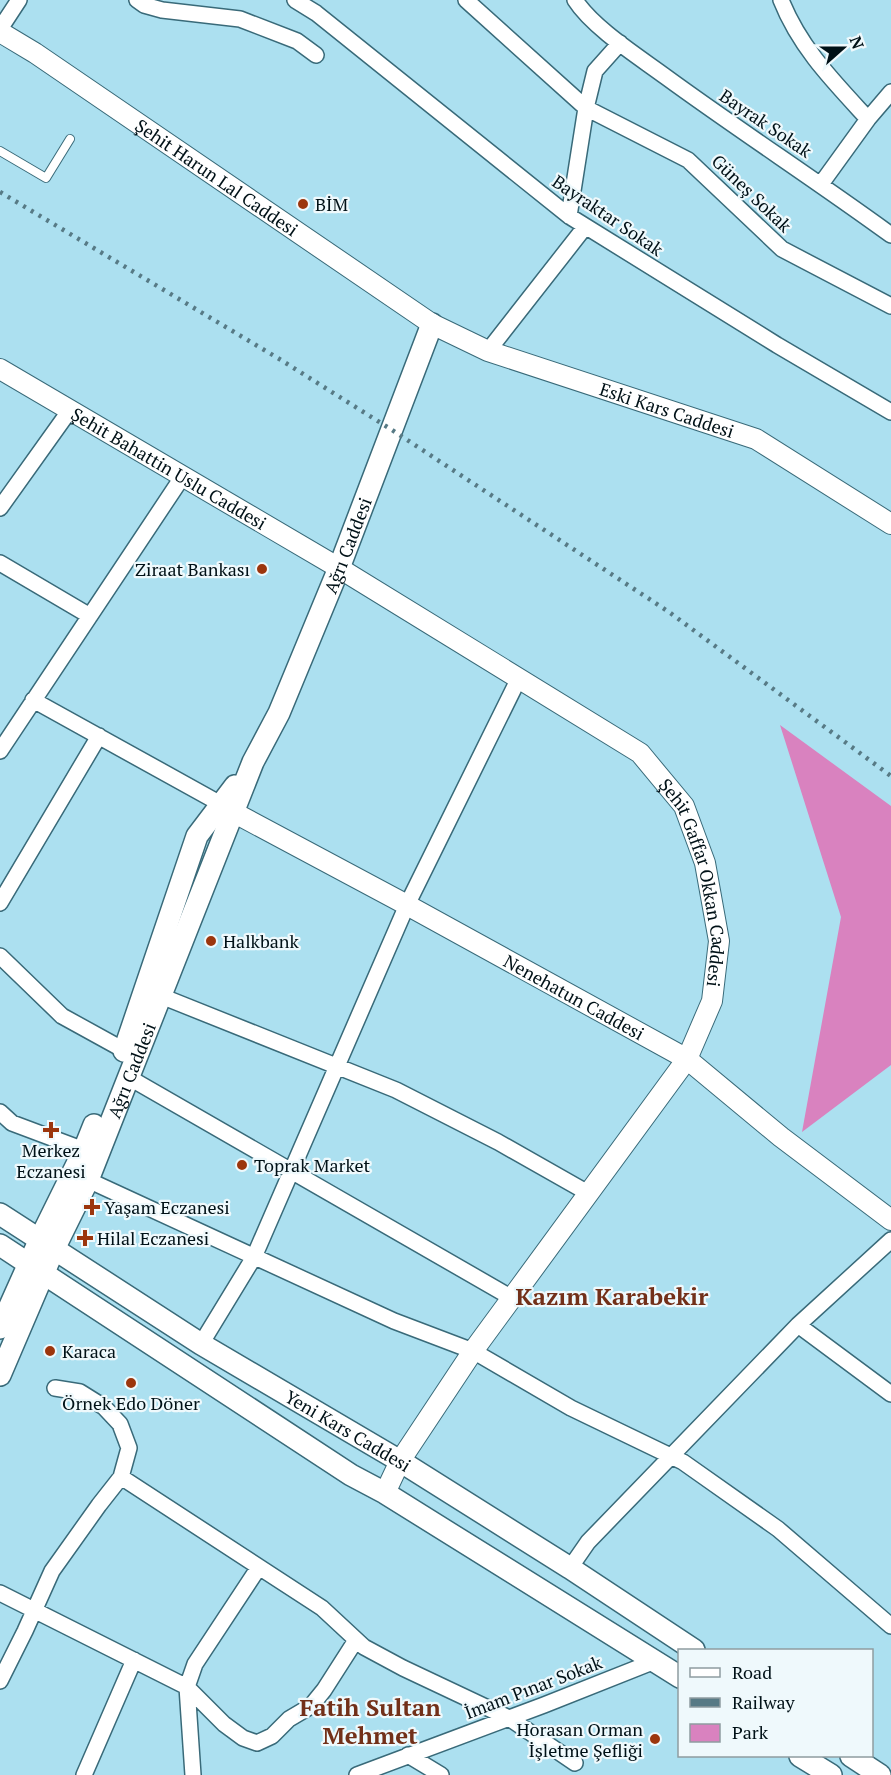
<svg xmlns="http://www.w3.org/2000/svg" width="891" height="1775" font-family="'PT Serif',serif">
<style>
.green{fill:#d982bf}
.lines{fill:none;stroke-linecap:round;stroke-linejoin:round}
.service-casing{stroke:#396a79;stroke-width:10}
.minor-casing{stroke:#396a79;stroke-width:18}
.tertiary-casing{stroke:#396a79;stroke-width:22}
.secondary-casing{stroke:#396a79;stroke-width:24}
.service{stroke:#fff;stroke-width:8}
.minor{stroke:#fff;stroke-width:15}
.tertiary{stroke:#fff;stroke-width:20}
.secondary{stroke:#fff;stroke-width:21}
.rail{stroke:#577a85;stroke-width:4.5;stroke-dasharray:3 6;stroke-linecap:butt}
.poi-dot{fill:#9c360d;stroke:#eff9fc;stroke-width:2}
.labels{text-anchor:middle;dominant-baseline:central;stroke-width:4.5;stroke-linejoin:round;paint-order:stroke}
.street-label{font-size:18px;fill:#001117;stroke:#eff9fc}
.poi-label{font-size:18px;fill:#001117;stroke:#eff9fc;text-anchor:start}
.district-label{font-size:24px;font-weight:bold;fill:#723019;stroke:#eff9fc}
</style>
<rect width="100%" height="100%" fill="#ace0f0"/>
<path class="green" d="M780 725 891 806V1065L802 1132 841 917Z"/>
<g class="lines">
<g class="service-casing">
<path id="service" d="M0 151 46 178 70 139"/>
</g>
<g class="minor-casing">
<path id="minor" d="M137 0 144 5 162 10 240 19 297 41 316 55
M295 0 316 13 569 216 777 345 891 412
M466 0 586 108 688 160 782 249 891 306
M575 0C593 28 639 57 666 77 740 131 817 181 891 235
M781 0C800 48 834 82 868 119
M0 29 19 0
M821 184 868 119 891 92
M569 216 586 108 595 71 620 43
M488 351 585 227
M0 508 70 410
M0 563 90 616
M33 700 228 808
M0 751 183 476
M0 903 99 736
M0 956 62 1016 131 1054
M161 996 396 1090 498 1142 588 1193
M128 1077 512 1298
M0 1112 12 1123 84 1150
M88 1180 394 1321 473 1351 571 1408 683 1462 778 1529 891 1626
M798 1325 891 1394
M201 1344 254 1257 407 905 519 678
M121 1477 322 1608 364 1647 403 1668 509 1718 575 1763
M570 1568 588 1542 798 1325 891 1240
M0 1593 187 1687 224 1724 243 1738 257 1743 272 1736 289 1719 311 1706 324 1690 356 1640
M0 1681 25 1631 52 1571 99 1505 121 1477 129 1448 120 1424 104 1407 80 1392 55 1388
M408 1755 441 1775
M84 1775 134 1660
M193 1775 187 1687 195 1664 259 1567
M357 1775 544 1705 655 1661"/>
</g>
<g class="tertiary-casing">
<g id="tertiary">
<path id="s1" d="M0 32 35 53 432 324 488 351 756 439 891 524"/>
<path id="s2" d="M0 369 339 568 640 753 684 806 705 863 719 941 712 1001 687 1059 473 1351 400 1461 385 1493"/>
<path id="s3" d="M233 812 407 905 687 1059 781 1137 891 1220"/>
</g>
</g>
<g class="secondary-casing">
<g id="secondary">
<path d="M124 1051 197 836 235 786"/>
<path id="s4" d="M0 1214 201 1344 400 1461 570 1568 694 1650"/>
<path d="M0 1245 351 1475 385 1493 680 1677"/>
<path d="M0 1328 40 1239 84 1150 94 1125"/>
<path id="s5" d="M0 1375 54 1249 88 1180 253 762 279 713 339 568 432 324"/>
<path d="M800 1756 831 1775"/>
<path d="M851 1756 880 1775"/>
</g>
</g>
<use href="#service" class="service"/>
<use href="#minor" class="minor"/>
<use href="#tertiary" class="tertiary"/>
<use href="#secondary" class="secondary"/>
<path class="rail" d="M0 192 281 360 392 430 669 612 891 776"/>
</g>
<g class="poi-dot">
<circle cx="303" cy="204" r="6"/>
<circle cx="262" cy="569" r="6"/>
<circle cx="211" cy="941" r="6"/>
<path d="M48 1121h6v6h6v6h-6v6h-6v-6h-6v-6h6z"/>
<circle cx="242" cy="1165" r="6"/>
<path d="M89 1198h6v6h6v6h-6v6h-6v-6h-6v-6h6z"/>
<path d="M82 1229h6v6h6v6h-6v6h-6v-6h-6v-6h6z"/>
<circle cx="50" cy="1351" r="6"/>
<circle cx="131" cy="1383" r="6"/>
<circle cx="655" cy="1739" r="6"/>
</g>
<g class="labels">
<g class="street-label">
<text transform="translate(766 123) rotate(34)">Bayrak Sokak</text>
<text stroke="none"><textPath href="#s1" startOffset="261">Şehit Harun Lal Caddesi</textPath></text>
<text transform="translate(752 193) rotate(44)">Güneş Sokak</text>
<text transform="translate(608 215) rotate(34)">Bayraktar Sokak</text>
<text stroke="none"><textPath href="#s1" startOffset="772">Eski Kars Caddesi</textPath></text>
<text stroke="none"><textPath href="#s2" startOffset="196">Şehit Bahattin Uslu Caddesi</textPath></text>
<text stroke="none"><textPath href="#s5" startOffset="900">Ağrı Caddesi</textPath></text>
<text stroke="none"><textPath href="#s2" startOffset="892">Şehit Gaffar Okkan Caddesi</textPath></text>
<text stroke="none"><textPath href="#s3" startOffset="388">Nenehatun Caddesi</textPath></text>
<text stroke="none"><textPath href="#s5" startOffset="332">Ağrı Caddesi</textPath></text>
<text stroke="none"><textPath href="#s4" startOffset="410">Yeni Kars Caddesi</textPath></text>
<text transform="translate(533 1687) rotate(-21)">İmam Pınar Sokak</text>
</g>
<g class="poi-label">
<text x="315" y="204">BİM</text>
<text x="250" y="569" text-anchor="end">Ziraat Bankası</text>
<text x="223" y="941">Halkbank</text>
<text x="51" y="1150" text-anchor="middle">Merkez<tspan x="51" dy="21">Eczanesi</tspan></text>
<text x="254" y="1165">Toprak Market</text>
<text x="104" y="1207">Yaşam Eczanesi</text>
<text x="97" y="1238">Hilal Eczanesi</text>
<text x="62" y="1351">Karaca</text>
<text x="131" y="1403" text-anchor="middle">Örnek Edo Döner</text>
<text x="643" y="1729" text-anchor="end">Horasan Orman<tspan x="643" dy="21">İşletme Şefliği</tspan></text>
</g>
<g class="district-label">
<text x="612" y="1296">Kazım Karabekir</text>
<text x="370" y="1707">Fatih Sultan<tspan x="370" dy="28">Mehmet</tspan></text>
</g>
</g>
<rect x="678" y="1649" width="195" height="108" fill="#eff9fc" stroke="#8f9ca0" stroke-width="1.5"/>
<rect x="690" y="1668" width="30" height="9" fill="#ffffff" stroke="#8f9ca0" stroke-width="1.5"/>
<text x="732" y="1679" font-size="18" fill="#001117">Road</text>
<rect x="690" y="1698" width="30" height="9" fill="#577a85" stroke="#8f9ca0" stroke-width="1.5"/>
<text x="732" y="1709" font-size="18" fill="#001117">Railway</text>
<rect x="690" y="1724" width="30" height="18" fill="#d982bf" stroke="#8f9ca0" stroke-width="1.5"/>
<text x="732" y="1739" font-size="18" fill="#001117">Park</text>
<g transform="translate(843 48) rotate(69)" stroke="#eff9fc" stroke-width="4.5" paint-order="stroke">
<path d="M0-4.5L10 22L0 15L-10 22Z" fill="#001117"/>
<text y="-9" font-size="16" font-weight="bold" text-anchor="middle" fill="#001117">N</text>
</g>
</svg>
